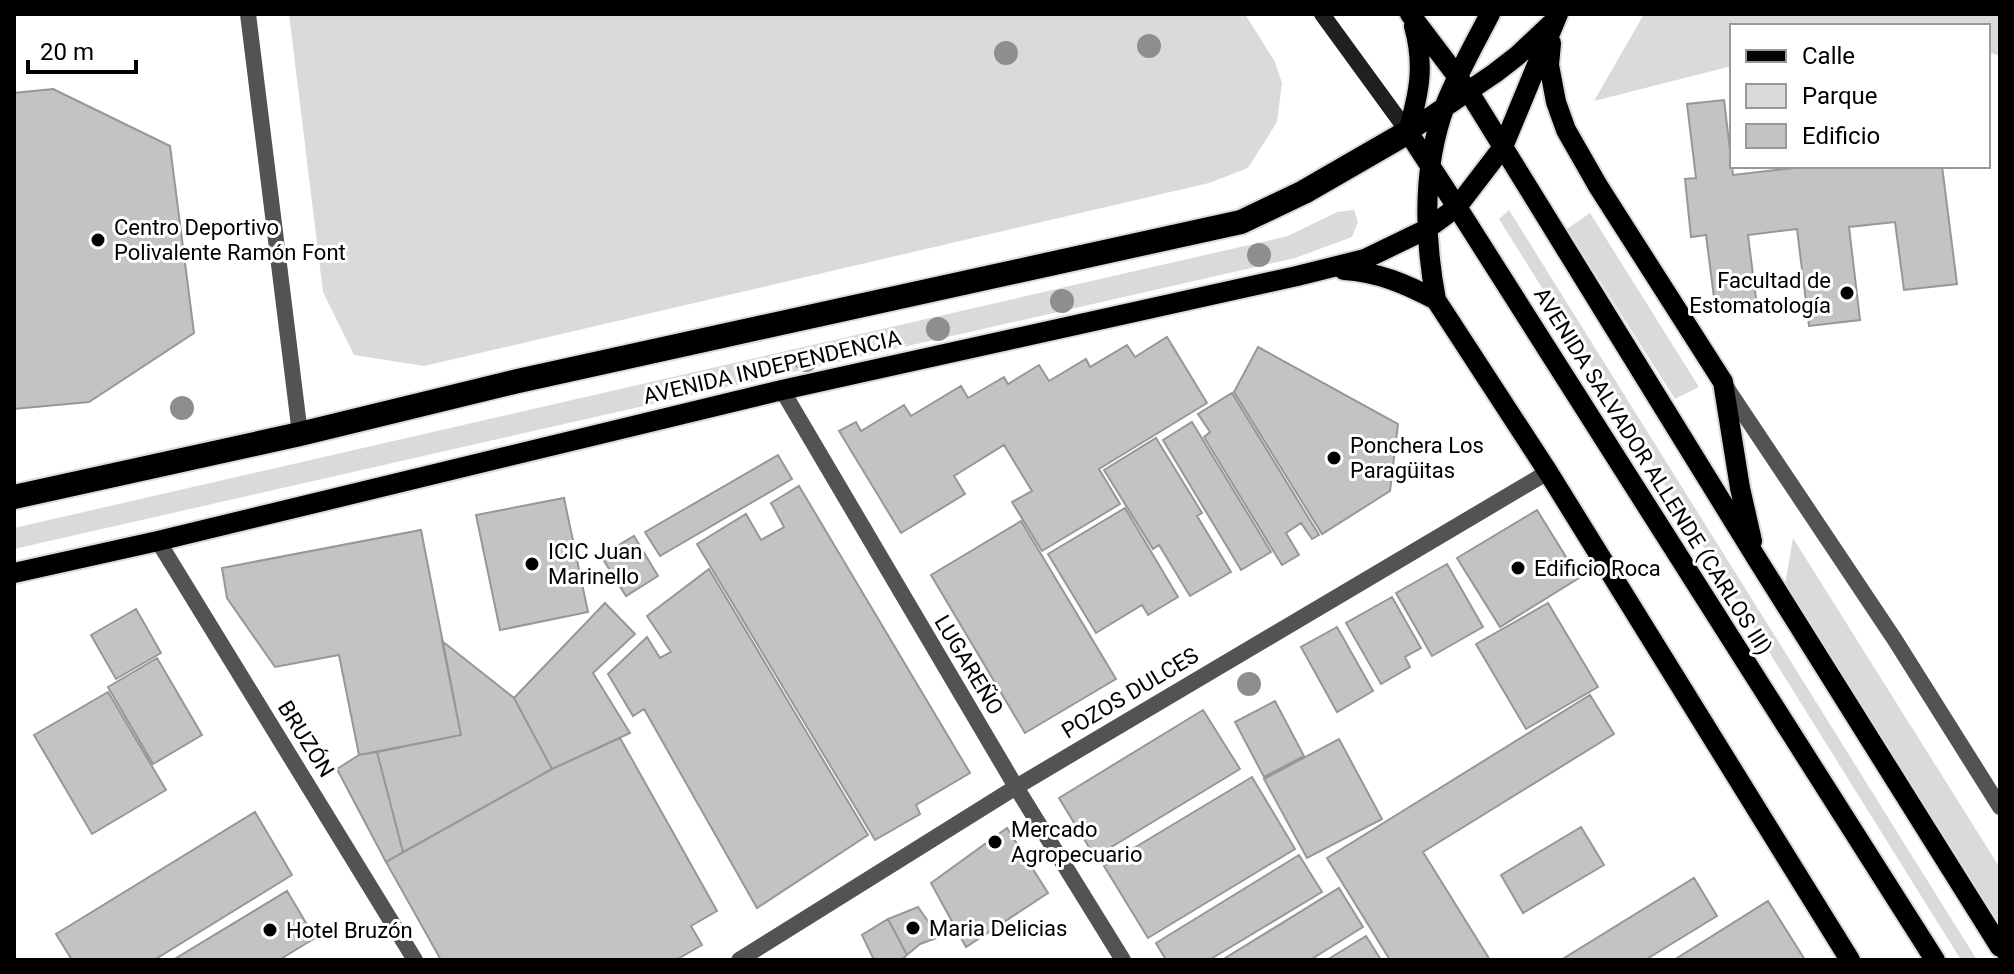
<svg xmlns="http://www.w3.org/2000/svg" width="2014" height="974" font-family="Roboto,sans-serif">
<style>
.green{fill:#dadada}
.building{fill:#c3c3c3;stroke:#979797;stroke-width:2}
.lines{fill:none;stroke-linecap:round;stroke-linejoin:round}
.primary-casing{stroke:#dbdbdb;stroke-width:24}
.highway-casing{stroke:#dbdbdb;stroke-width:28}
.street{stroke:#535353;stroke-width:16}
.secondary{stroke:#202020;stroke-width:16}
.primary{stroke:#000;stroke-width:20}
.highway{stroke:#000;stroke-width:24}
.tree{fill:#8e8e8e}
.poi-dot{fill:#000;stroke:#fff;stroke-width:3}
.labels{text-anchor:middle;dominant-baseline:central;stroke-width:6;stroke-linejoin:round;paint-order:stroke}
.poi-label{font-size:22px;fill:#000;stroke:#fff;text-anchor:start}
.street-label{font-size:22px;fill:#000;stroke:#fff}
</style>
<rect width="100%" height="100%" fill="#fff"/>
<path class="green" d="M289 14H1245L1275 62 1282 83 1277 122 1248 168 1209 183 424 366 354 355 323 292Z
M1644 14H2000V56L1988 52V26H1732V66L1594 101Z
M1354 210 1358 222 1352 237 1295 258 14 549V528L1288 236 1337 212Z
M1509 210 1977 960H1961L1499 219Z
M1590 213 1699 387 1675 399 1567 229Z
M1793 538 2000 868V928L1785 585Z"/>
<path class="building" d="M53 89 170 146 194 333 89 402 14 409V93Z
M1724 100 1733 175 1794 168V166H1942L1957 284 1904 290 1895 222 1849 227 1860 320 1809 326 1797 229 1748 235 1757 307 1716 313 1706 235 1691 237 1685 179 1696 178 1687 104Z
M1167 337 1207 403 1099 469 1120 504 1042 551 1012 502 1032 491 1004 445 954 476 965 494 901 533 839 431 856 422 861 431 904 405 911 416 961 386 968 398 1004 377 1008 384 1039 365 1049 381 1086 359 1090 367 1127 345 1135 357Z
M1258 347 1398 424 1390 491 1322 534 1234 392Z
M1232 393 1319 535 1312 539 1301 523 1286 533 1299 555 1282 565 1204 437 1210 432 1198 414Z
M1192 422 1271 552 1241 570 1163 440Z
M1156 438 1202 513 1197 516 1231 572 1190 596 1159 545 1153 549 1104 470Z
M778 455 792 479 660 556 645 532Z
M799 486 970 773 916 805 920 814 875 840 697 544 746 514 761 540 784 527 771 503Z
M564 498 588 612 500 630 476 515Z
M1125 508 1178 597 1148 615 1142 605 1096 633 1048 554Z
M1537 510 1579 578 1500 627 1457 558Z
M1021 521 1116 679 1025 733 931 575Z
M421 530 461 735 359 755 339 655 275 667 227 598 222 568Z
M634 536 658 576 626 596 601 556Z
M1447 564 1483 627 1432 656 1396 593Z
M709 569 868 835 757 908 644 709 633 716 608 674 647 637 660 658 671 652 647 616Z
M1392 597 1421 648 1405 657 1410 667 1381 684 1346 623Z
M605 603 635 634 593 673 630 733 552 769 514 698Z
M1548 603 1598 687 1526 729 1476 644Z
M136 609 161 653 116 679 91 635Z
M1337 627 1373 691 1337 712 1301 647Z
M442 641 514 698 552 769 403 852 377 752 461 735Z
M157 658 202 735 153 764 108 687Z
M108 692 166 790 92 834 34 735Z
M1590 695 1614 734 1423 852 1490 960H1390L1327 858Z
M1275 701 1304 756 1264 777 1235 722Z
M1203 710 1240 769 1095 857 1059 798Z
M620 738 717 911 691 926 702 945 676 960H441L386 862 552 769Z
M1339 739 1382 819 1307 858 1264 779Z
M377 752 403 852 386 862 337 769 359 755Z
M1252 777 1295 849 1148 938 1104 866Z
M255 812 292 875 154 960H72L56 934Z
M1581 827 1604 865 1523 913 1501 875Z
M1007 828 1048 893 966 947 931 883Z
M1299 855 1322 892 1209 960H1166L1156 943Z
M1694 878 1717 916 1645 960H1561Z
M1339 888 1363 927 1310 960H1222Z
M287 891 315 938 279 960H173Z
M1768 901 1805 960H1674Z
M918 907 939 937 920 944 907 955 888 919Z
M888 919 907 955 901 960H874L862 935Z
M1366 936 1381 960H1327Z"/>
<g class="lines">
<g class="primary-casing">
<path id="primary" d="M1410 14 1469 92 1503 147 1757 559 2000 947
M1490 14C1475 43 1458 73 1446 103 1422 166 1424 236 1436 300L1548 472 1850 960
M1551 43 1549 65 1556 102 1566 130 1598 186 1723 382 1740 488 1752 541
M1408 132 1457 207 1935 960
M1408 132 1495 73 1517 56 1551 24
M1408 132C1419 93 1425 66 1414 26
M1344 270C1378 272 1406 284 1436 300
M14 573 158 541 782 390 1297 276 1365 259 1427 229 1457 207 1503 147 1558 14"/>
</g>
<g class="highway-casing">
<path id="highway" d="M14 497 300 434 518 381 704 340 1241 222 1304 192 1408 132"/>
</g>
<path class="street" d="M248 14 300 434
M1724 384 1895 640 2000 807
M782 390 1016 787 1123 960
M158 541 415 960
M739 960 1016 787 1548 472"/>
<path class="secondary" d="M1322 14 1408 132"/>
<use href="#primary" class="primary"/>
<use href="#highway" class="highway"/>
</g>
<g class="tree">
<circle cx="1149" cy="46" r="12"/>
<circle cx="1006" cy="53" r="12"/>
<circle cx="1259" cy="255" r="12"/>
<circle cx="1062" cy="301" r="12"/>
<circle cx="938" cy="329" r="12"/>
<circle cx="806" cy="360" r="12"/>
<circle cx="182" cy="408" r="12"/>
<circle cx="1249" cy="684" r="12"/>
</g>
<g class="poi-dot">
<circle cx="98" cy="240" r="8"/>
<circle cx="1847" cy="293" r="8"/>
<circle cx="1334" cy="458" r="8"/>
<circle cx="532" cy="564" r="8"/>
<circle cx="1518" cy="568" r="8"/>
<circle cx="995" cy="842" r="8"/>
<circle cx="913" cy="928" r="8"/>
<circle cx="270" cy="930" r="8"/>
</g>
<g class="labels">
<g class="poi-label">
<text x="114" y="227">Centro Deportivo<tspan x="114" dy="25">Polivalente Ramón Font</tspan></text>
<text x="1831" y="280" text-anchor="end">Facultad de<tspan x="1831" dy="25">Estomatología</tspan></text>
<text x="1350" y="445">Ponchera Los<tspan x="1350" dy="25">Paragüitas</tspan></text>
<text x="548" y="551">ICIC Juan<tspan x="548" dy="25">Marinello</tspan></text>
<text x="1534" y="568">Edificio Roca</text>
<text x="1011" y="829">Mercado<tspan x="1011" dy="25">Agropecuario</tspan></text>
<text x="929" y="928">Maria Delicias</text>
<text x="286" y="930">Hotel Bruzón</text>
</g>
<g class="street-label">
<text transform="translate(772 367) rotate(-13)">AVENIDA INDEPENDENCIA</text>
<text transform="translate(1653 471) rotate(58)">AVENIDA SALVADOR ALLENDE (CARLOS III)</text>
<text transform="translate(969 665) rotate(59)">LUGAREÑO</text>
<text transform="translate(1130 693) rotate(-31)">POZOS DULCES</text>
<text transform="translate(306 739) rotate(58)">BRUZÓN</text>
</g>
</g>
<rect width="2014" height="974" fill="none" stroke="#000000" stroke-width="32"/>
<rect x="1730" y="24" width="260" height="144" fill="#ffffff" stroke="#999999" stroke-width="2"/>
<rect x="1746" y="50" width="40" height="12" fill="#000000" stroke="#999999" stroke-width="2"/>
<text x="1802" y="64" font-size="24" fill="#000000">Calle</text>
<rect x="1746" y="84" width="40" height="24" fill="#dadada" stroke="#999999" stroke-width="2"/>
<text x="1802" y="104" font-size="24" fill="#000000">Parque</text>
<rect x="1746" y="124" width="40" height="24" fill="#c3c3c3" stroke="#999999" stroke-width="2"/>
<text x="1802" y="144" font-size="24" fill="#000000">Edificio</text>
<path d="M28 60v12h108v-12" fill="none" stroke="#000000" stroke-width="4"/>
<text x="40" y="60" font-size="24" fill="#000000" stroke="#ffffff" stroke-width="6" paint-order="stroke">20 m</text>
</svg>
